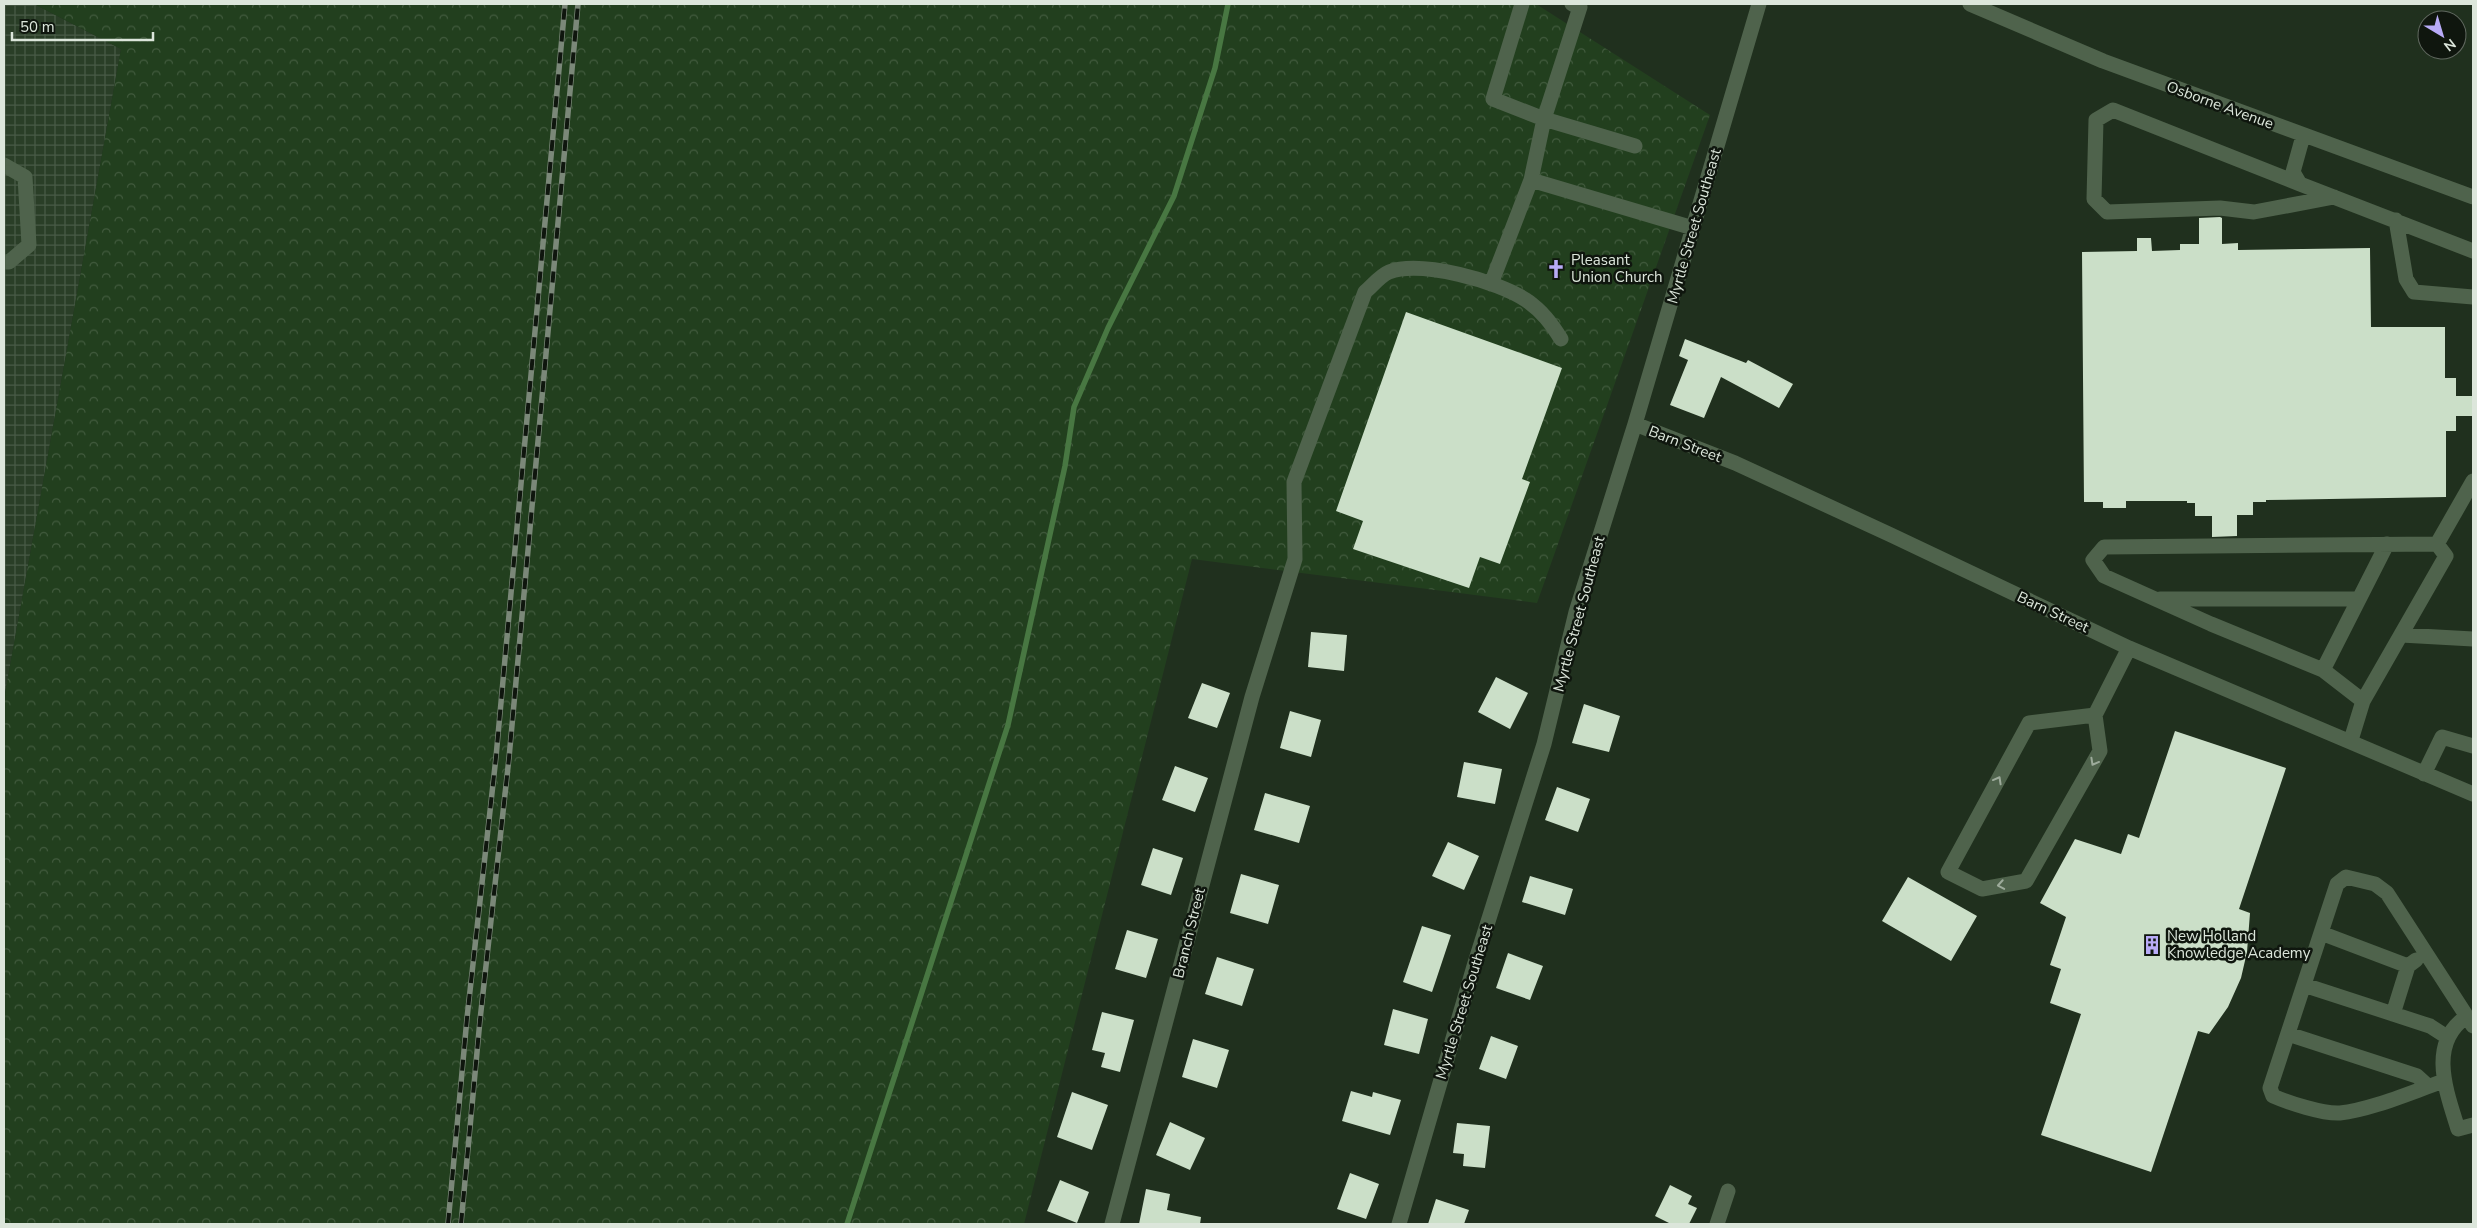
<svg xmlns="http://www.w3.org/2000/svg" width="2477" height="1228" font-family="'Nunito Sans',sans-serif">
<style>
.industrial{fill:url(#industrial-grid)}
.forest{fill:url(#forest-crowns)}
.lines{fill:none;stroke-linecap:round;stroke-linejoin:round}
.stream{stroke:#487742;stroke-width:5.5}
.building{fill:#cbdfc8}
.minor{stroke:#4f634c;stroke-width:15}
.rail-casing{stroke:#7b8879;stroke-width:5.5}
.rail{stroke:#0f160e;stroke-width:4;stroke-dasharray:11;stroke-linecap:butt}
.oneway{stroke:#9dab9b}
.labels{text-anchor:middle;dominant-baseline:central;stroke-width:5;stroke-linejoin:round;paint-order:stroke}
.street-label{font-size:15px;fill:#dce6db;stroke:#0f160e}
.poi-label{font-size:15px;fill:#dce6db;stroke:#0f160e;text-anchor:start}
</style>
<defs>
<pattern id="industrial-grid" width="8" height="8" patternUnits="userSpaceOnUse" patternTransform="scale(1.25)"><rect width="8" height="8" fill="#2a3e27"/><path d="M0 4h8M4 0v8" fill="none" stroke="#485a46"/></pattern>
<pattern id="forest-crowns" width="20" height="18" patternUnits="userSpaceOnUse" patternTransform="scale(1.25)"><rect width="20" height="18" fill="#223f1e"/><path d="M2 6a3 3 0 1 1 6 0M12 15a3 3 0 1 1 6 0" fill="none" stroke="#425b3e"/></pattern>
</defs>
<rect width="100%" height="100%" fill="#20301e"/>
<path class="industrial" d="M4 4H34L121 49 4 699Z"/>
<path class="forest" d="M34 4H1536L1710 115 1537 603 1192 559 1024 1224H4V699L121 49Z"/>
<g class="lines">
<path class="stream" d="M847 1224 1008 725 1065 466 1074 407 1108 328 1174 196 1215 68 1228 4"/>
</g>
<path class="building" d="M2220 217 2222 218V244L2238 243V250L2370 248 2371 327H2445V378H2456V396H2473V416H2456V431H2446V497L2266 500V502H2253V515H2237V536L2212 537V516H2195V503H2187V501H2126V508H2103V502H2084L2082 252 2137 251V238H2151L2152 251 2180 250V244H2199V218Z
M1406 312 1562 368 1522 479 1530 482 1500 564 1480 557 1469 588 1353 549 1363 521 1336 511Z
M1685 339 1746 363 1748 360 1793 384 1779 408 1721 377 1704 418 1670 405 1688 360 1679 356Z
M1311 632 1347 635 1344 671 1308 667Z
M1496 677 1528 693 1510 729 1478 712Z
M1202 683 1230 693 1217 728 1188 718Z
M1584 704 1620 716 1609 752 1572 743Z
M1290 711 1321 720 1311 757 1280 748Z
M2175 731 2286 768 2239 909 2250 913 2247 952 2241 978 2228 1007 2209 1034 2198 1031 2151 1172 2041 1135 2081 1014 2050 1003 2061 969 2050 965 2066 917 2040 903 2075 839 2121 854 2128 834 2139 838Z
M1464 762 1502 769 1495 804 1457 797Z
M1175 766 1208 778 1195 812 1162 800Z
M1557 787 1590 799 1578 832 1545 820Z
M1265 793 1310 806 1299 843 1254 830Z
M1448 842 1479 856 1464 890 1432 876Z
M1153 848 1183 858 1171 895 1141 885Z
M1241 874 1279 885 1268 924 1230 913Z
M1530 876 1573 889 1565 915 1522 902Z
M1908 877 1977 916 1951 961 1882 921Z
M1422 926 1451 935 1432 992 1403 982Z
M1127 930 1158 939 1146 978 1115 969Z
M1508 953 1543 966 1530 1000 1496 988Z
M1217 957 1254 969 1242 1006 1205 994Z
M1393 1009 1428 1019 1419 1054 1384 1045Z
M1102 1012 1134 1020 1120 1072 1101 1067 1105 1053 1092 1050Z
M1491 1036 1518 1046 1506 1079 1479 1069Z
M1193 1039 1229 1050 1217 1088 1182 1077Z
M1351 1091 1372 1097 1373 1092 1401 1100 1390 1135 1342 1121Z
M1072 1092 1108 1105 1092 1150 1057 1137Z
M1170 1122 1205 1138 1190 1170 1156 1155Z
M1457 1123 1490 1126 1485 1168 1463 1166 1464 1154 1453 1153Z
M1350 1173 1379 1184 1366 1219 1337 1209Z
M1060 1180 1089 1192 1077 1223 1047 1211Z
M1670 1185 1692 1196 1688 1204 1697 1208 1689 1224H1671L1655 1216Z
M1146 1189 1170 1194 1167 1210 1201 1217 1200 1224H1139Z
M1436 1199 1469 1210 1464 1224H1428Z"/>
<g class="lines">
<path class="minor" d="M1522 4 1493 99 1544 119 1635 146
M1970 4 2103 61 2473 197
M2303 136 2293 172 2300 184 2473 251
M4 165 25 177 29 245 9 262H4
M1531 180 1693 228
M2300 184 2113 110 2096 120 2094 199 2107 212 2220 208 2254 212 2334 197
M2396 220 2406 279 2414 292 2473 297
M1491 284 1531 180 1544 119 1580 7 1572 4
M1635 424 1735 463 1891 535 2129 648 2473 794
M2437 544 2473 481
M2160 599H2359
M2401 635 2473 639
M2323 670 2387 544
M2095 715 2029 723 1948 872 1982 889 2026 881 2100 751 2095 715 2129 648
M2351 740 2363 701 2446 556 2437 544 2104 547 2093 560 2104 576 2211 624 2323 670 2363 701
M2424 774 2442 737 2473 746
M2321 933 2408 966
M2304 985 2430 1026 2447 1037
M2393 1014 2408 966 2416 960
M2466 1017C2427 1044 2447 1093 2458 1129L2473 1125
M2288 1034 2417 1076 2428 1086
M2444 1081C2414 1091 2371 1110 2340 1113 2323 1114 2289 1103 2273 1096L2270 1088 2337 884 2346 877 2375 884 2387 893 2473 1026
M1112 1224 1252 697 1295 559 1294 482 1365 292C1372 286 1381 275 1389 272 1421 260 1498 281 1526 300 1542 311 1551 323 1561 339
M1399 1224 1474 966 1544 744 1576 612 1635 424 1759 4
M1717 1224 1728 1191"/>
<g class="rail-casing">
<path id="rail" d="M448 1224 467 1018 496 757 565 4
M461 1224 480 1020 509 758 578 4"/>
</g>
<use href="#rail" class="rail"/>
</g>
<defs><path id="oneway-chevron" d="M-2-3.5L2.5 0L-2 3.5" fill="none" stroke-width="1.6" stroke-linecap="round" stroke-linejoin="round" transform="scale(1.25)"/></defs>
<g class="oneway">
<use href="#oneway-chevron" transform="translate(2094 762) rotate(119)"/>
<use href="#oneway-chevron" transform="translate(1998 780) rotate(-61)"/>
<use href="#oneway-chevron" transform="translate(2001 885) rotate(170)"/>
</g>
<defs>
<g id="church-bare" transform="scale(1.5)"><path d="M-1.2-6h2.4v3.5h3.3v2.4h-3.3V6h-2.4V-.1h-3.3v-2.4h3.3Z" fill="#b8abf7" stroke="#0f160e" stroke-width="2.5" paint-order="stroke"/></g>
<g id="building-bare" transform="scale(1.5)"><path d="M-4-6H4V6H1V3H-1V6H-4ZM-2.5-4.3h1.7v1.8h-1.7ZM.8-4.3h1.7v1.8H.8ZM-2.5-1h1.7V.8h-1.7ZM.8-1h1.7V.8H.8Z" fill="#b8abf7" stroke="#0f160e" stroke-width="2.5" paint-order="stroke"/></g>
</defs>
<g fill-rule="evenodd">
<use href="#church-bare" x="1556" y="269"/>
<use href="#building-bare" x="2152" y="945"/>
</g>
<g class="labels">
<g class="street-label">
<text transform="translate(2220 105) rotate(20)">Osborne Avenue</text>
<text transform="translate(1694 226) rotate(-74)">Myrtle Street Southeast</text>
<text transform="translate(1685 444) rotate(21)">Barn Street</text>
<text transform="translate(2053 612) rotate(25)">Barn Street</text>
<text transform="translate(1579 614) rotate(-75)">Myrtle Street Southeast</text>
<text transform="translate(1189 933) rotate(-76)">Branch Street</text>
<text transform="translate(1464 1002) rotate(-73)">Myrtle Street Southeast</text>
</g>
<g class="poi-label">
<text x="1571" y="260">Pleasant<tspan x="1571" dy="17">Union Church</tspan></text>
<text x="2167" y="936">New Holland<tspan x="2167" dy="17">Knowledge Academy</tspan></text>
</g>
</g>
<rect width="2477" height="1228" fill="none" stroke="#dce6db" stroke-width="10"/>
<g transform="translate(2442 35) rotate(142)"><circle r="24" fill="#0f160e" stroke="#616960"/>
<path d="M0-4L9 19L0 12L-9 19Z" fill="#b8abf7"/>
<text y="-8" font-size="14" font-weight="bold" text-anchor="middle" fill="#dce6db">N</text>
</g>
<path d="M12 32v8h141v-8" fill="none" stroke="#dce6db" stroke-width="2.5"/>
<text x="20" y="32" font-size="15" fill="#dce6db" stroke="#0f160e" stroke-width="4" paint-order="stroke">50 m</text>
</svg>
